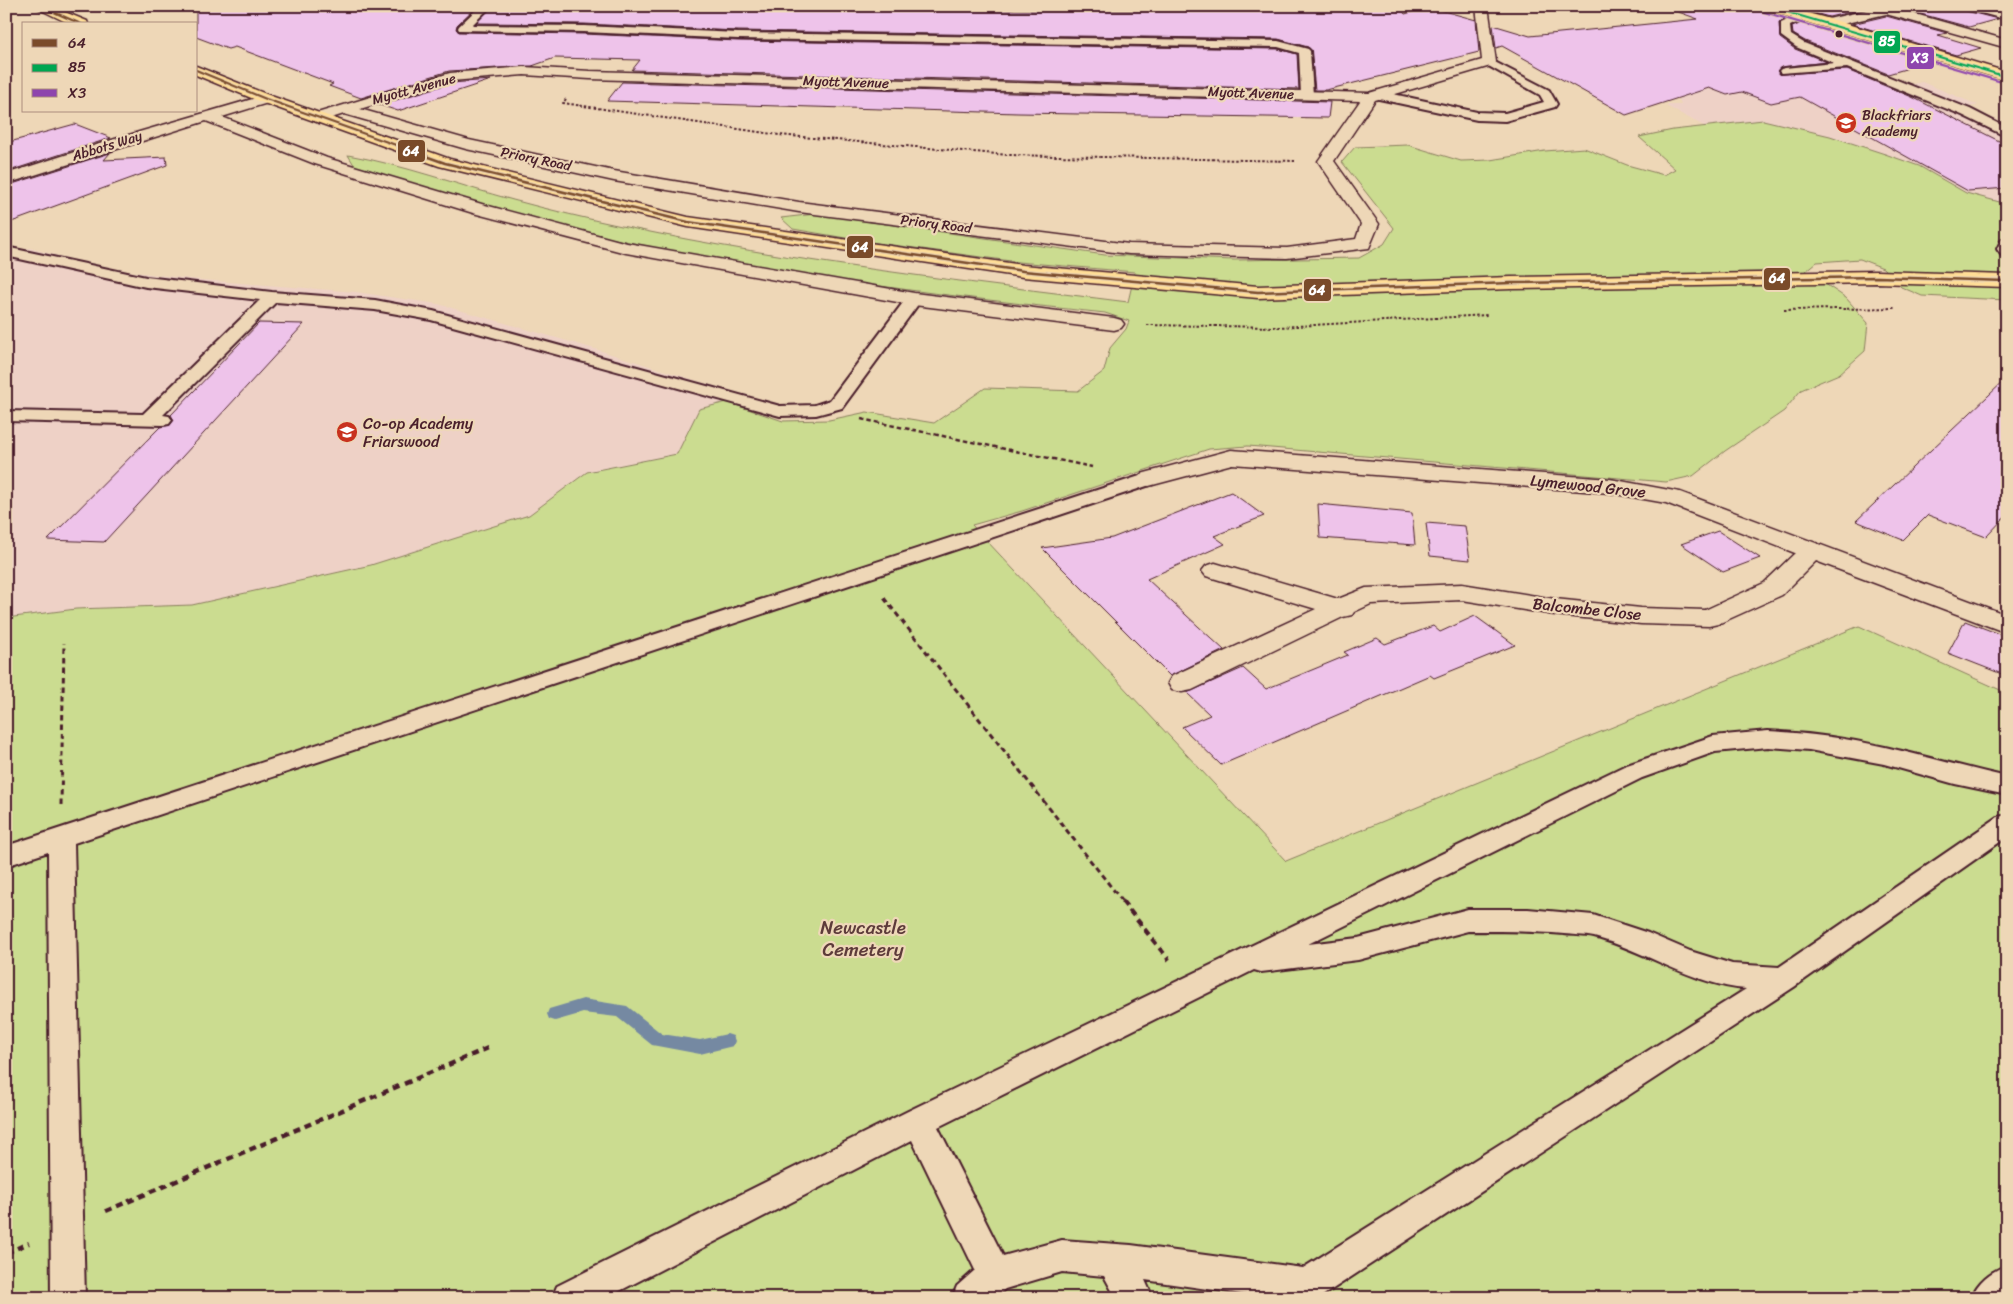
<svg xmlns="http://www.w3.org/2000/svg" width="2013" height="1304" font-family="Sriracha,sans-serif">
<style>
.built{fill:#eed1c6}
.green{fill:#cbdc90;stroke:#8a7e5e}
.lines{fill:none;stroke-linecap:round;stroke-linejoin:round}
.stream{fill:#7489a2;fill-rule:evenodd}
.building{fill:#eec3ea;stroke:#4a1f2b}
.service-casing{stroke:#4a1f2b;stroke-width:4}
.minor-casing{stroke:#4a1f2b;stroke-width:3}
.primary-casing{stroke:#4a1f2b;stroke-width:3}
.trunk-casing{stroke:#4a1f2b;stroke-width:3}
.path-far3{stroke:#4a1f2b;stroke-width:2;stroke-dasharray:2.5 2;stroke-linecap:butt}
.path-far2{stroke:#4a1f2b;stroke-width:2.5;stroke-dasharray:4.5 3;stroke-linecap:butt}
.path-far1{stroke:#4a1f2b;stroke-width:3;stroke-dasharray:5.5 4;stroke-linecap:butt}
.path{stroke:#4a1f2b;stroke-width:4.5;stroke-dasharray:7 5;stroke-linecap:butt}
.service{fill:#eed7b7;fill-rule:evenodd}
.minor{fill:#eed7b7;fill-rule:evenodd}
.primary{fill:#ffdd96;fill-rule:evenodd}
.trunk{fill:#ffdd96;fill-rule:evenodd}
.bus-1-far1-casing{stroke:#eed7b7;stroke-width:4}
.bus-1-casing{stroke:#eed7b7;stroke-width:5}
.bus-2-casing{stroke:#eed7b7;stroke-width:4}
.bus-3-casing{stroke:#eed7b7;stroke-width:4}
.bus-1-far1{stroke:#7a4b2a;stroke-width:2}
.bus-1{stroke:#7a4b2a;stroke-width:2.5}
.bus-2{stroke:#00a651;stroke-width:2}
.bus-3{stroke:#8e44ad;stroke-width:2}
.bus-dot{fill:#4a1f2b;stroke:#eed7b7;stroke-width:2}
.labels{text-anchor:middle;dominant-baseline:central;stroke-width:4.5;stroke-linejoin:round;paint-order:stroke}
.far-street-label{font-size:14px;fill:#4a1f2b;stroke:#eed7b7}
.far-poi-label{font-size:14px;fill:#4a1f2b;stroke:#eed7b7;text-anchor:start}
.poi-label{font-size:16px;fill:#4a1f2b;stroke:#eed7b7;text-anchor:start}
.street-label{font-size:16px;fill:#4a1f2b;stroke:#eed7b7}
.near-park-label{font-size:19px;fill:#5d3b3a;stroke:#eed7b7}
.line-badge{stroke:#eed7b7;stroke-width:2}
.badge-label{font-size:14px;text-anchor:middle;font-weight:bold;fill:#fff}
</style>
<rect width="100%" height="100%" fill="#eed7b7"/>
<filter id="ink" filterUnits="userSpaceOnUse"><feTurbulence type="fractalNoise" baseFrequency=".02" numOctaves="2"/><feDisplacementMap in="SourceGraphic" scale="10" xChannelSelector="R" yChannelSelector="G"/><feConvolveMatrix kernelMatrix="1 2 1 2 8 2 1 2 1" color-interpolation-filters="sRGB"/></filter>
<g filter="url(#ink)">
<path class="built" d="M1778 23 1794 28V37L1800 44 1908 85 1922 82 1978 105 1965 108 2007 129V212L1950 227 1704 126 1664 105H1681L1677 94Z
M29 248 102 268 190 279 356 292 438 304 595 349 739 394 727 402 699 409 677 454 587 472 529 515 371 565 192 605 76 609 6 618V258Z"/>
<path class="green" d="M1763 120 1830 136 1885 154 1919 166 1966 193 2007 204V300L1922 296 1901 287 1883 268 1860 259 1817 262 1806 271 1846 298 1868 323 1865 351 1839 374 1801 390 1784 411 1725 451 1693 476 1666 482 1248 446 1209 449 1022 511 972 525 1286 861 1859 626 2007 693V1298H6V618L76 609 192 605 371 565 529 515 587 472 677 454 699 409 727 402 783 421 829 420 867 412 934 423 985 388 1078 391 1104 371 1110 348 1126 329 1129 321 1105 313C953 297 802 278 652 247 552 227 454 196 356 168L348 155C404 165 458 185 513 200 550 210 588 219 626 227 791 262 960 281 1128 302L1135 272 1018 262 863 241 793 229 781 218 815 214 1105 255 1235 260 1359 258 1384 244 1394 228 1342 162 1355 147 1408 145 1461 161 1490 160 1545 151 1584 148 1627 165 1664 175 1675 169 1639 137 1673 130Z"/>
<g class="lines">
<path class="stream" d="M583 999 627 1006 662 1034 700 1040 727 1034 733 1036 735 1041 733 1046 700 1054 652 1045 617 1017 583 1013 555 1021 549 1019 547 1014 549 1009Z"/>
</g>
<path class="building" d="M196 6H477L457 25 456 29 459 32 584 34 738 41 1278 49 1297 54 1299 89 632 70 640 60 555 58 532 66 449 71 361 98 329 86 333 84 235 47 228 49 196 37Z
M1308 6 1400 7 1405 14 1429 7 1476 20 1479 52 1326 90H1315L1311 50 1308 47 1278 39 738 31 584 24 476 23 491 8 1262 11 1261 7Z
M1673 6H1758L1761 11 1787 18 1779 23 1780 38 1795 49 1827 62 1781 67 1777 71 1780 74 1847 70 1912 97 2007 145V188L1968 191 1800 97 1771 103 1742 92 1727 95 1709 88 1626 115 1502 46 1496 48 1493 25 1530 36 1698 19 1673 10Z
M1789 6H1876L1829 17Z
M1911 6H1963L1966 11 1998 19 1969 27 1906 10Z
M1886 16 1947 33 1938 35 1981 48 1956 55 1852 24Z
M1802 23 1933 61 1888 74 1805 41 1793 34 1792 27Z
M491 80 398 111 380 105 451 83Z
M622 82 1330 102 1328 118 1018 113 607 101Z
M75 124 111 138 6 172V143Z
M110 153 104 160 166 157 167 165 6 224V186Z
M259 323 304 324 104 542 48 540 160 427 170 425 174 420 171 415Z
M2007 378V515L1986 537 1928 515 1903 540 1856 521Z
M1231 492 1264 516 1214 536 1225 544 1147 579 1224 650 1170 676 1042 548 1112 538Z
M1318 504 1412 513 1415 545 1320 538Z
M1426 523 1465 526 1470 560 1430 556Z
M1718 531 1760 558 1723 572 1681 544Z
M1475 616 1515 645 1434 678 1430 675 1221 765 1182 727 1210 715 1187 693 1243 668 1266 689 1348 655 1344 652 1377 638 1385 644 1433 626 1440 632Z
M1965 621 2007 637V676L1948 653Z"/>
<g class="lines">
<g class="service-casing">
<path id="service" d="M480 6H491L472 25 584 26 738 33 1278 41 1308 49 1310 51 1313 95 1307 99 1301 95 1299 53 1278 47 738 39 584 32 459 30 458 28 459 26Z
M1803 13 1808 16 1807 18 1790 26 1791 35 1804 43 1970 109 2007 128V137L1962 115 1847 68 1781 73 1779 71 1781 69 1785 68 1834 63 1796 47 1781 36V23Z
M1489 59 1549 90 1557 104 1555 107 1505 121 1477 120 1379 99 1373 95 1379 91 1477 112 1505 113 1544 102 1540 95 1485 64 1483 62Z
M2007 238V257L2002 256 1997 249 2002 239Z
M6 247 146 277 272 292 375 300 433 311 780 406 815 405 830 400 908 296H920L922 299 842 408 816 415 780 416 431 320 375 310 276 302 163 415 169 416 172 420 169 424 163 425 6 421V411L143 414 260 300 146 287 6 256Z
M1149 473 1156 475 1159 479 1156 483 74 843 85 1298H51L48 852 6 866V846Z
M1768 731C1807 733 1847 738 1885 747 1926 756 1966 768 2007 777V795L1955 784 1884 764 1809 750 1768 747 1715 752 1642 778 1308 944 1358 938 1468 909H1528L1593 915 1648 933 1690 951 1732 964 1779 967 1998 817 2007 815V837L1794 987 1319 1298H1270L1145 1280 1153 1298H1116L1104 1276 1062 1272 1005 1289 995 1298H952L957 1286 975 1270 912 1140 606 1298H552L557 1286 908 1111 1624 766 1713 736ZM1468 931C1500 931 1532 931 1564 934 1573 935 1584 935 1594 937 1644 950 1693 985 1746 989L1303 1268 1131 1245 1062 1240 1003 1256 938 1127 1254 970 1261 972 1358 960Z
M2007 1265V1298H1971C1978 1281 1990 1272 2007 1265Z"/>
</g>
<g class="minor-casing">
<path id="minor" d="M1476 6H1488L1496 62 1494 65 1375 100 1334 161 1379 224 1369 248 1287 258 1129 254 799 212 614 181 466 149 344 114 319 122 314 120 311 117 314 114 450 73 524 67 590 71 1369 93 1482 60ZM524 75 590 79 1360 101 1318 161 1361 224 1356 239 1287 248 1129 244 799 202 614 171 469 140 360 109 451 81Z
M1885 6H1909L1901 10 2007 40V48L1886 14 1829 27 1823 23 1824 20Z
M1965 6H1986L2007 12V20L1967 9Z
M266 95 271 96 273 99 271 102 222 117 327 158 485 205 627 243 914 293 1114 318 1121 320 1124 324 1121 328 1114 330 914 305 626 253 473 213 315 164 206 121 6 184V174L115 139Z
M1231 450 1610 479 1680 492 2007 615V633L1816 561 1782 595 1718 624 1709 626 1641 624 1555 615 1462 600 1371 604 1354 612 1352 615 1343 617 1192 690 1182 692 1172 690 1168 683 1172 676 1316 609 1206 576 1202 571 1206 566 1215 563 1338 599 1366 588 1462 584 1555 599 1641 608 1705 610 1764 583 1795 553 1666 503 1610 493 1232 464 1149 486 1141 484 1137 479 1141 474Z"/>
</g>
<g class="primary-casing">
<path id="primary" d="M1760 6H1781L1834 20 2007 72V81L1762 9Z"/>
</g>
<g class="trunk-casing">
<path id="trunk" d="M33 6H50L87 21 88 24H70Z
M196 66 271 96 450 159 688 217 1023 265 1258 286 1511 277 1877 271 2007 275V287L1877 283 1511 289 1258 298 1023 277 688 227 439 166 261 102 196 75Z"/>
</g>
<path class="path-far3" d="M566 99 563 103 779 135 1008 155 1295 161
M1784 310 1895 308
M1147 325 1279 327 1488 315"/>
<path class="path-far2" d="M861 419 1092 467"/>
<path class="path-far1" d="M884 598 1123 902
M61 805 64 643"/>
<path class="path" d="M1122 901 1169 960
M106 1211 488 1048
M6 1253 29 1243"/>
<use href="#service" class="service"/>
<use href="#minor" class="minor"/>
<use href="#primary" class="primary"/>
<use href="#trunk" class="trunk"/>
<g class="bus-1-far1-casing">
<path id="bus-1-far1" d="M40 6 81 24
M196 70 266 99 410 150"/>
</g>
<g class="bus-1-casing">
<path id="bus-1" d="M406 149 445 163 688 222 1023 271 1258 292 1511 283 1877 277 2007 281"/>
</g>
<g class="bus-2-casing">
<path id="bus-2" d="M1767 6 2007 77"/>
</g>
<g class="bus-3-casing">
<path id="bus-3" d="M1764 12 2005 83"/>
</g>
<use href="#bus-1-far1" class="bus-1-far1"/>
<use href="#bus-1" class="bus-1"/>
<use href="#bus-2" class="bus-2"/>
<use href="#bus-3" class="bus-3"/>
</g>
</g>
<defs>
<g id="school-disc" transform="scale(1.125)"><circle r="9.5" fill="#c8321e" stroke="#eed7b7"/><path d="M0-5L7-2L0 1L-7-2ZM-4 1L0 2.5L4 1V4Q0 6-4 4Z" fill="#fff"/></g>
</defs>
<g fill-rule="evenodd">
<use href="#school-disc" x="1846" y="123"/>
<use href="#school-disc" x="347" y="432"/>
</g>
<circle class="bus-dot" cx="1839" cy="34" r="4.5"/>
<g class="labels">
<g class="far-street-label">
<text transform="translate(846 82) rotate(2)">Myott Avenue</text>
<text transform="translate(414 89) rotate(-15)">Myott Avenue</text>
<text transform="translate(1251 93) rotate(2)">Myott Avenue</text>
<text transform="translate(107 146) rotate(-17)">Abbots Way</text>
<text transform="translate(536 159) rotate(12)">Priory Road</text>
<text transform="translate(936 224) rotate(7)">Priory Road</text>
</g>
<g class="far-poi-label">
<text x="1862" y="115">Blackfriars<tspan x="1862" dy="16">Academy</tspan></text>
</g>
<g class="poi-label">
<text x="363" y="423">Co-op Academy<tspan x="363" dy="18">Friarswood</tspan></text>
</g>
<g class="street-label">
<text transform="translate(1588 486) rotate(6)">Lymewood Grove</text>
<text transform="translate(1587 609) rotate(6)">Balcombe Close</text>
</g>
<g class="near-park-label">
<text x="863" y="927">Newcastle<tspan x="863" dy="22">Cemetery</tspan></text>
</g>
</g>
<g class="line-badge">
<rect x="1873" y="30" width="28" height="24" rx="5" fill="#00a651"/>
<rect x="1906" y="46" width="29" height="24" rx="5" fill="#8e44ad"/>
<rect x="397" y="139" width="29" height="24" rx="5" fill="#7a4b2a"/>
<rect x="846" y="235" width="28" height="24" rx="5" fill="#7a4b2a"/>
<rect x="1763" y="267" width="28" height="24" rx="5" fill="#7a4b2a"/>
<rect x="1303" y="278" width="29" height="24" rx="5" fill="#7a4b2a"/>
</g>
<g class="badge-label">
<text x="1887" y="46">85</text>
<text x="1920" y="63">X3</text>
<text x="411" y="156">64</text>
<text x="860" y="252">64</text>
<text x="1777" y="283">64</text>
<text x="1317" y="295">64</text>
</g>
<rect width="2013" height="1304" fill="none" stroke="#eed7b7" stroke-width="25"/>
<rect x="12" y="12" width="1988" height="1279" fill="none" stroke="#4a1f2b" stroke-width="2" filter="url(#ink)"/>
<rect x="22" y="22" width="175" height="90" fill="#eed7b7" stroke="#ac8d7f"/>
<rect x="32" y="39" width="25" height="8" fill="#7a4b2a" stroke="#ac8d7f"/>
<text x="68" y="48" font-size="15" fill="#4a1f2b">64</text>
<rect x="32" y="64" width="25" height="8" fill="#00a651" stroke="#ac8d7f"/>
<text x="68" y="72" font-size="15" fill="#4a1f2b">85</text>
<rect x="32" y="89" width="25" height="8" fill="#8e44ad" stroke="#ac8d7f"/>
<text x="68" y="98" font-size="15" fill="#4a1f2b">X3</text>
</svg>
